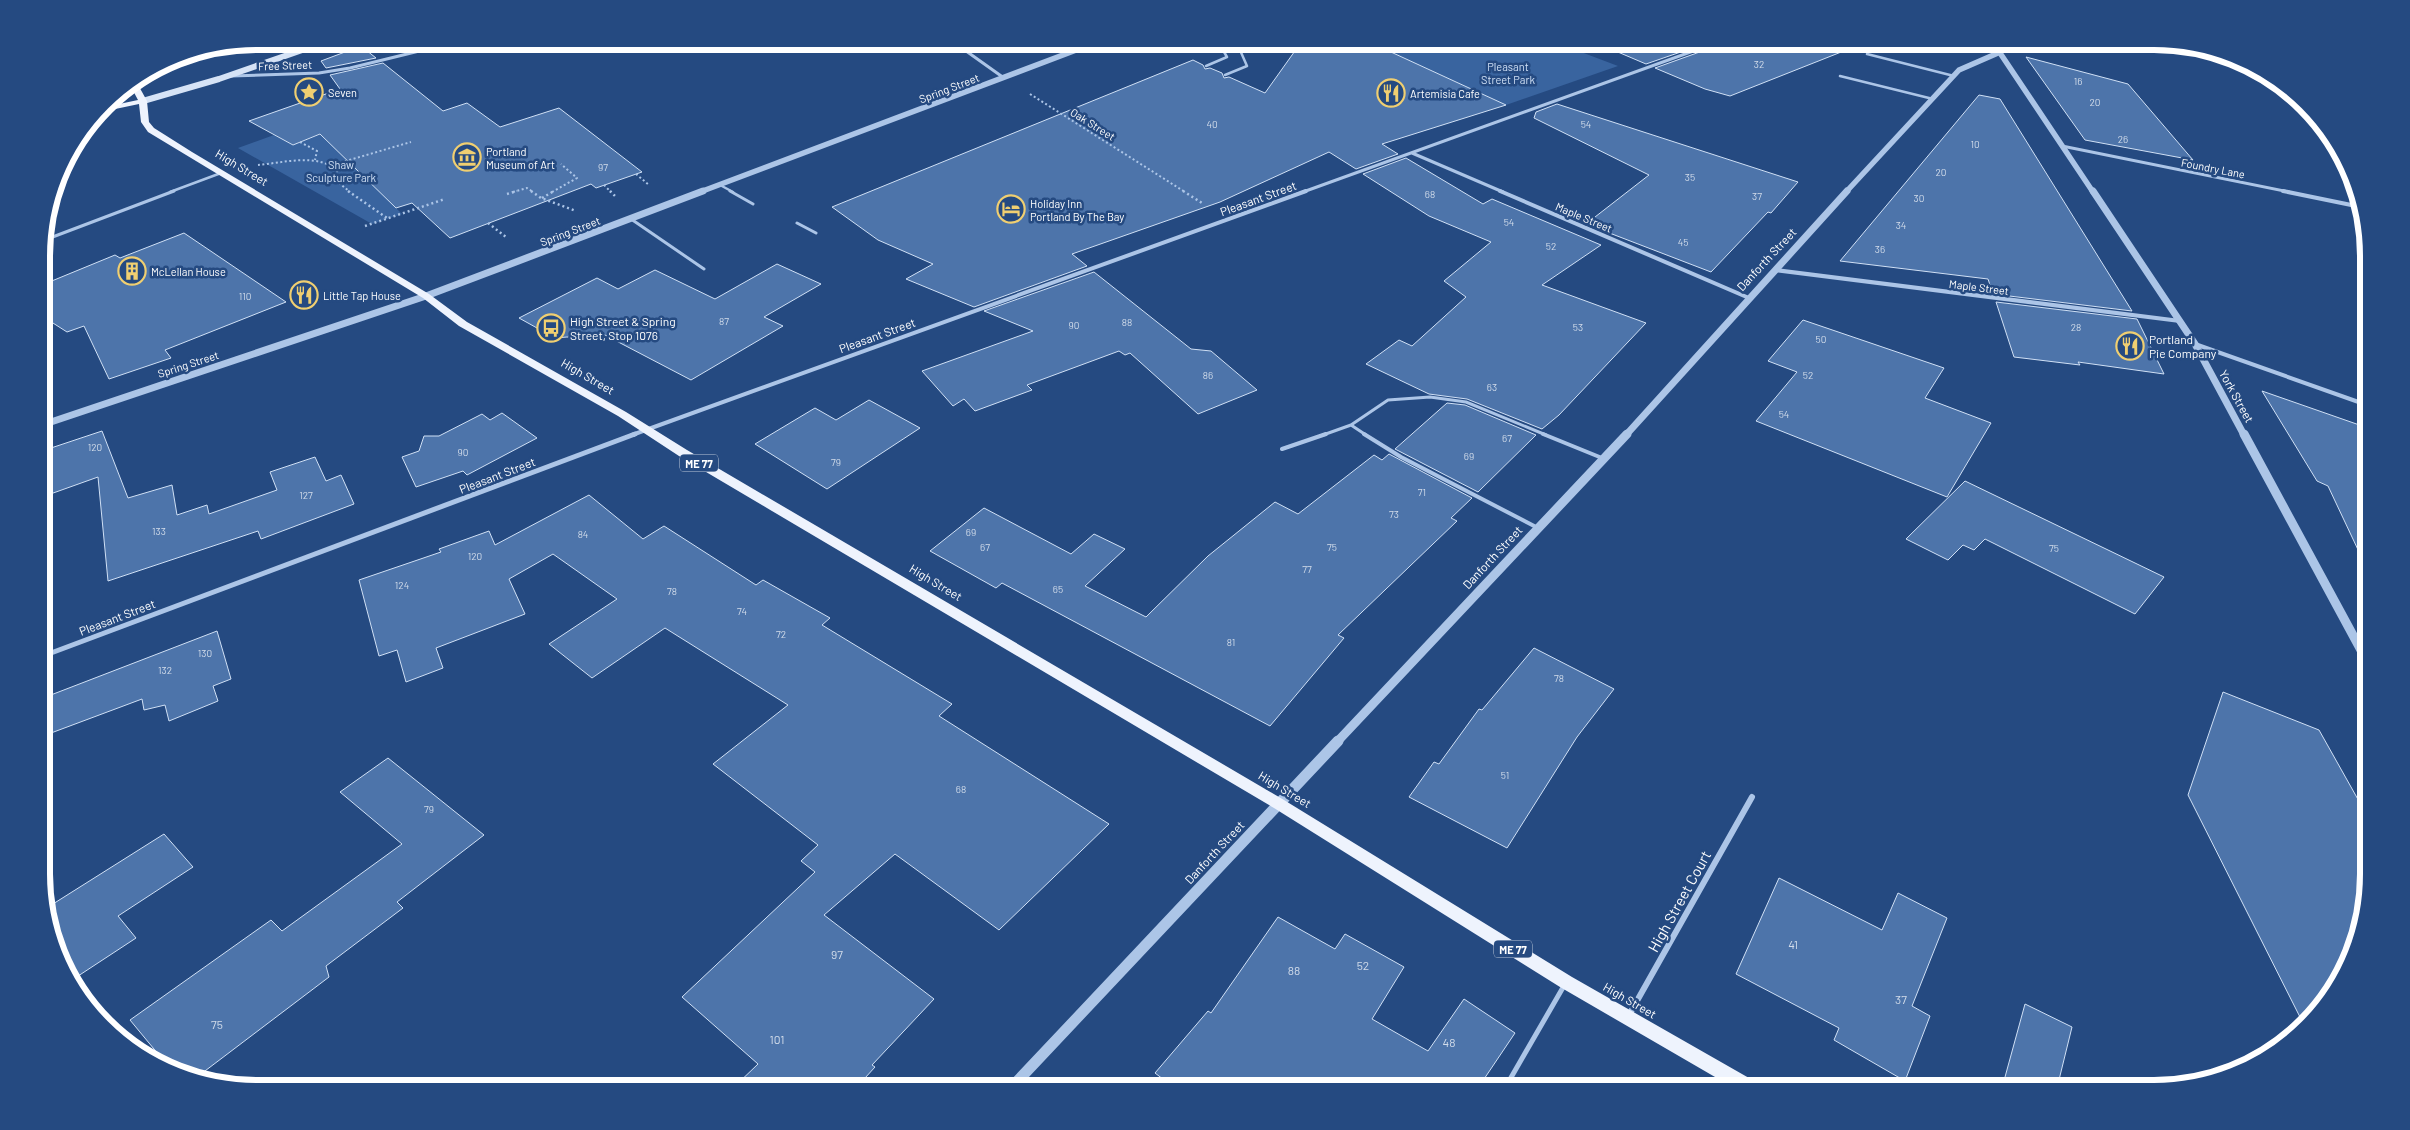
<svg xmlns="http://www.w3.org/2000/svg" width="2410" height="1130" font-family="Barlow,sans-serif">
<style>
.green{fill:#39649f}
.building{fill:#4d74aa;stroke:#d0e0f5}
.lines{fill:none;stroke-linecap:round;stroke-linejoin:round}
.path-far1{stroke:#acc5e7;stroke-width:2;stroke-dasharray:2 2.5;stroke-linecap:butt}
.path{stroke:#acc5e7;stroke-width:2.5;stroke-dasharray:2 3;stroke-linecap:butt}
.service-far3{stroke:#acc5e7;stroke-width:2.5}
.service-far2{stroke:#acc5e7;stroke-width:3}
.service-far1{stroke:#acc5e7;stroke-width:4}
.service{stroke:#acc5e7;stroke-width:5}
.minor-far3{stroke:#acc5e7;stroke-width:3}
.minor-far2{stroke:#acc5e7;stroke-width:4}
.minor-far1{stroke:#acc5e7;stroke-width:5}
.minor{stroke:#acc5e7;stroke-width:6}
.tertiary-far3{stroke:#acc5e7;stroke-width:5.5}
.tertiary-far2{stroke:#acc5e7;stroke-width:7}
.tertiary-far1{stroke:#acc5e7;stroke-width:9}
.tertiary{stroke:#acc5e7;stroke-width:11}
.secondary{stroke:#d6e3f6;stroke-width:6}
.primary{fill:#eef3fd;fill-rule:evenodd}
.labels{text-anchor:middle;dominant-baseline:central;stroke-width:5;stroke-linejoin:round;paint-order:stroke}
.number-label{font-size:10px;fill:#d2dcea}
.far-street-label{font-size:11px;fill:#fff;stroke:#254a81}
.far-park-label{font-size:11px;fill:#d0e0f5;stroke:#254a81}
.far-poi-label{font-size:11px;fill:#fff;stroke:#254a81;text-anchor:start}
.shield{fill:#254a81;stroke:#bec9d9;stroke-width:1}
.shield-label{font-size:11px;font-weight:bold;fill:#fff}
.street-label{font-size:12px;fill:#fff;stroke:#254a81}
.poi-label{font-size:12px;fill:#fff;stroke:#254a81;text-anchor:start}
.near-number-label{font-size:12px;fill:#d2dcea}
.near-street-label{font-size:15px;fill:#fff;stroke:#254a81}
.rim{fill:none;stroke:#fff;stroke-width:6}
</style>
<rect width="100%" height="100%" fill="#254a81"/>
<path class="green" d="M1367 41H1552L1618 66 1506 105Z
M332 130 396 208 402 214 372 224 238 148 274 135 293 145Z"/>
<path class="building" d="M1302 41H1367L1506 105 1382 144 1398 154 1356 169 1329 152 1220 202 1072 254 1087 266 974 307 906 279 933 264 878 240 832 207 1193 60 1203 65 1205 69 1210 68 1222 73 1224 78 1229 77 1265 93Z
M1592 41H1697L1701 45 1646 64Z
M1724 41H1864V43L1730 96 1705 89 1655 68 1722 44Z
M361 46 376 58 326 68 321 61Z
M2026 57 2128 84 2193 160 2085 140Z
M383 63 443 111 467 103 500 127 559 108 642 172 596 188 591 184 450 238 412 203 396 208 320 134 293 145 249 121 340 89 330 75Z
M1979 95 2000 99 2132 311 1993 294 1988 279 1840 261Z
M1557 104 1798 182 1771 213 1768 212 1711 272 1586 224 1649 175 1534 118 1536 112Z
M1406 158 1483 204 1492 199 1601 245 1542 285 1646 323 1559 415 1542 429 1467 399 1429 394 1366 364 1399 340 1412 346 1466 297 1444 281 1491 242 1429 216 1363 174Z
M184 233 286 302 165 350 171 358 109 379 84 326 67 332 42 316V285L115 255 120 258Z
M777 264 821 284 764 317 783 326 691 380 603 334 593 339 567 337 555 338 519 318 597 278 618 289 655 270 715 299Z
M1094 272 1191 349 1211 351 1257 390 1198 414 1130 353 1125 355 1119 351 1027 385 1032 390 975 411 964 399 953 406 922 371 1033 331 984 311Z
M1996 302 2137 319 2164 374 2078 362 2080 365 2014 357Z
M1803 320 1944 368 1925 398 1991 423 1947 497 1756 421 1797 372 1768 361Z
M2262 391 2368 428V571L2328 486 2317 481Z
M869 400 920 428 827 489 755 444 815 408 836 420Z
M1447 403 1465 405 1536 435 1478 492 1395 449Z
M502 413 537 438 467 475 463 471 416 487 402 457 419 451 424 436H439L482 414 490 420Z
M102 431 128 498 172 485 177 515 207 505 209 514 277 490 270 472 315 457 326 481 341 475 354 504 261 539 258 531 108 581 98 477 42 497V451Z
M1389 454 1472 498 1451 518 1457 521 1338 635 1344 638 1270 726 1002 583 996 588 930 551 984 508 1071 554 1094 534 1125 549 1085 586 1146 617 1208 556 1275 502 1298 514 1374 455 1382 460Z
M1965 481 2164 577 2135 614 1985 539 1974 550 1963 545 1948 560 1906 539Z
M589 495 643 539 664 526 756 585 763 580 830 618 822 625 952 704 939 716 1109 824 999 930 895 854 824 915 934 999 872 1065 875 1067 855 1089H732L758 1064 682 997 815 872 801 861 818 845 713 764 788 705 665 628 592 678 549 644 617 599 553 554 509 579 525 614 436 648 443 668 406 682 397 650 379 656 359 580 441 552 439 549 489 531 495 545Z
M217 631 231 679 213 686 218 701 169 721 165 705 144 710 142 699 43 736V698Z
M1534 648 1614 689 1577 737 1507 848 1409 797 1434 762 1439 764 1479 709 1482 710Z
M2223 692 2319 730 2369 819V874L2352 956 2316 1015 2304 1025 2188 795Z
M388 758 484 835 397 902 403 908 326 966 329 977 197 1077 173 1072 130 1020 271 920 282 931 402 844 340 792Z
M164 834 193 867 118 916 136 938 72 980 58 956 45 909Z
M1779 878 1882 930 1898 893 1947 918 1912 1006 1930 1016 1905 1081 1834 1040 1839 1028 1736 974Z
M1278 917 1335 949 1345 934 1404 967 1372 1019 1428 1051 1464 999 1515 1033 1478 1088 1176 1089 1155 1073 1208 1011 1211 1013Z
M2025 1004 2072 1027 2057 1088H2002Z"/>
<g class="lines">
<path class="path-far1" d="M1030 94 1185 192
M300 142 317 151 315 160
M258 165C282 163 320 152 338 172V182L350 192
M332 165 411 142
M636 174 649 185
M604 185 611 192
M513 192 527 188 533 192
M552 192 577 178 561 164"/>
<path class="path" d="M348 191 387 218
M531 191 541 198 576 211
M610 191 615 196
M1183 191 1202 203
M507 194 517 191
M542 198 554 191
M488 223 506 237
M365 226 445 199"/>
<path class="service-far3" d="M1867 54 1954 76
M1206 66 1227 57 1220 45 1211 41
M1225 75 1247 66 1236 41
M1840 76 1933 99
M720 185 733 192
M170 192 221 173"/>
<path class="service-far2" d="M730 191 753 204
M631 219 704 269
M797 223 816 233
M42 241 174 191
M1351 425 1388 400 1430 397 1466 402 1546 435
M1323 435 1351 425 1366 435"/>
<path class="service-far1" d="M1364 434 1401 457 1538 528
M1543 434 1602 458
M1282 449 1326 434"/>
<path class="service" d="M1505 1088 1565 984"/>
<path class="minor-far3" d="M952 41 1004 78
M1700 41 1710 44
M231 76 319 73 350 68 460 41
M2062 146 2289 192
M1412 153 1503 192
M1303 192 1721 41"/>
<path class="minor-far2" d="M1500 191 1749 298
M2283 191 2361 207
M1775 270 2180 321
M2195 344 2367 405
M632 435 1306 191"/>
<path class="minor-far1" d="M43 656 635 434"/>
<path class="minor" d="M1629 1015 1752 797"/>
<path class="tertiary-far3" d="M1992 41 2093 192
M700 192 1100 41
M1846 192 1959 70 1998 53"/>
<path class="tertiary-far2" d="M2093 191 2195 344 2244 435
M42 425 426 296 703 191
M1626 435 1847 191"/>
<path class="tertiary-far1" d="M2244 434 2368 663
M1337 742 1627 434"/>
<path class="tertiary" d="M1010 1089 1338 741"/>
<path class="secondary" d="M143 101 219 79 328 41"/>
<path class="primary" d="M136 81 147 101 149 122 154 128 192 152 429 294 467 322 626 412 687 450 1284 800 1572 977 1756 1082 1759 1088H1734L1560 987 1274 808 679 456 618 416 459 326 423 298 148 132 141 122 139 104 101 112 105 107 138 100 130 85Z"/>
</g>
<defs>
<g id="sight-ring" transform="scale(1.4375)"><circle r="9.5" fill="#254a81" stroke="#f0cf71" stroke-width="1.5"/><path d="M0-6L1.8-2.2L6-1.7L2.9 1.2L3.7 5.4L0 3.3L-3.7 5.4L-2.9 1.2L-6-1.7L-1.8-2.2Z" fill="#f0cf71"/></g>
<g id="restaurant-ring" transform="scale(1.4375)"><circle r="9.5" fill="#254a81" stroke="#f0cf71" stroke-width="1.5"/><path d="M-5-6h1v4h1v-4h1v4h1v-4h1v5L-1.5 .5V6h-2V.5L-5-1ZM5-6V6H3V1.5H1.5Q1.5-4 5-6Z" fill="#f0cf71"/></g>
<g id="museum-ring" transform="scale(1.4375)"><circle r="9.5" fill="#254a81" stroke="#f0cf71" stroke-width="1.5"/><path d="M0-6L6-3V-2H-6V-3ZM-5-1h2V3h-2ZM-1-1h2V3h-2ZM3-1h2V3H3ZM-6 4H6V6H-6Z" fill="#f0cf71"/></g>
<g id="hotel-ring" transform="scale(1.4375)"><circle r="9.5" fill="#254a81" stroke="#f0cf71" stroke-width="1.5"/><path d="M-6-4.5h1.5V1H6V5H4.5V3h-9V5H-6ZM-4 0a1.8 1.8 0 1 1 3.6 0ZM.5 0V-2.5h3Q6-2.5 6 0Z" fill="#f0cf71"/></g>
<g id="building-ring" transform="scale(1.4375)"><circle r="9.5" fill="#254a81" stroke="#f0cf71" stroke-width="1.5"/><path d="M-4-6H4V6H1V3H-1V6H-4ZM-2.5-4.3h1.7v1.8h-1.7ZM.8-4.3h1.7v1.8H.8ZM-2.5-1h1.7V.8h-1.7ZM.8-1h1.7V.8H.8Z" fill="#f0cf71"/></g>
<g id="bus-ring" transform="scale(1.4375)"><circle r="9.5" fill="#254a81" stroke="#f0cf71" stroke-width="1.5"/><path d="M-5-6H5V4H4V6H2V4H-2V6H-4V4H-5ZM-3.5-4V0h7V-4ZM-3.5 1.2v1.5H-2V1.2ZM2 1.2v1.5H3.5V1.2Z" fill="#f0cf71"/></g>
</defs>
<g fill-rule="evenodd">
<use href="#sight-ring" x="309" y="92"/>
<use href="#restaurant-ring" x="1391" y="93"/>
<use href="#museum-ring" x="467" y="157"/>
<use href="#hotel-ring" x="1011" y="209"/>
<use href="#building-ring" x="132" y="271"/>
<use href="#restaurant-ring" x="304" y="295"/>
<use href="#bus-ring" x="551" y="328"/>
<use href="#restaurant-ring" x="2130" y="346"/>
</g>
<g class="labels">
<g class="number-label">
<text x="1759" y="64">32</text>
<text x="2078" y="81">16</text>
<text x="2095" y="102">20</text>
<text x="1212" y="124">40</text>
<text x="1586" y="124">54</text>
<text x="2123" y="139">26</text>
<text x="1975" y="144">10</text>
<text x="603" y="167">97</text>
<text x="1941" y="172">20</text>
<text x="1690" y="177">35</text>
<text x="1430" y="194">68</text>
<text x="1757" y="196">37</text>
<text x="1919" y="198">30</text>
<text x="1509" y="222">54</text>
<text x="1901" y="225">34</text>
<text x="1683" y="242">45</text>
<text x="1551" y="246">52</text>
<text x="1880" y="249">36</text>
<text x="245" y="296">110</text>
<text x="724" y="321">87</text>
<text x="1127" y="322">88</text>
<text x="1074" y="325">90</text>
<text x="1578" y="327">53</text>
<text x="2076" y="327">28</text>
<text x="1821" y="339">50</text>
<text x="1208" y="375">86</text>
<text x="1808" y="375">52</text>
<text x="1492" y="387">63</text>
<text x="1784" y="414">54</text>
<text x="1507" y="438">67</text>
<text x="95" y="447">120</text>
<text x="463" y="452">90</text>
<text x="1469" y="456">69</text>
<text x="836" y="462">79</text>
<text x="1422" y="492">71</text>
<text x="306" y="495">127</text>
<text x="1394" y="514">73</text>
<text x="159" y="531">133</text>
<text x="971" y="532">69</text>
<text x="583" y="534">84</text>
<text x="985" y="547">67</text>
<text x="1332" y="547">75</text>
<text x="2054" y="548">75</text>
<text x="475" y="556">120</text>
<text x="1307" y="569">77</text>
<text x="402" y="585">124</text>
<text x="1058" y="589">65</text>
<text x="672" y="591">78</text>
<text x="742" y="611">74</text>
<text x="781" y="634">72</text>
<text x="1231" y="642">81</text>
<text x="205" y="653">130</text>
<text x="165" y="670">132</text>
<text x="1559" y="678">78</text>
<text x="1505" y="775">51</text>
<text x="961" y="789">68</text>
<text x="429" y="809">79</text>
</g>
<g class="far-street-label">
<text transform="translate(285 65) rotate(-2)">Free Street</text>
<text transform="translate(949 88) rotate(-21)">Spring Street</text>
<text transform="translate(1093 124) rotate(32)">Oak Street</text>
<text transform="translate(2213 168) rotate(11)">Foundry Lane</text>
<text transform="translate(1584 217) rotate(23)">Maple Street</text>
<text transform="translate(570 231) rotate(-21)">Spring Street</text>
<text transform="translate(1979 287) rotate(7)">Maple Street</text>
<text transform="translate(188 364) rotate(-18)">Spring Street</text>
</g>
<g class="far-park-label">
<text x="1508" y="66">Pleasant<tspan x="1508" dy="13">Street Park</tspan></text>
<text x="341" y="164">Shaw<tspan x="341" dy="13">Sculpture Park</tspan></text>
</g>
<g class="far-poi-label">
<text x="328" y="92">Seven</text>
<text x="1410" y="93">Artemisia Cafe</text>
<text x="486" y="151">Portland<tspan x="486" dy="13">Museum of Art</tspan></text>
<text x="1030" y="203">Holiday Inn<tspan x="1030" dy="13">Portland By The Bay</tspan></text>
<text x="151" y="271">McLellan House</text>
<text x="323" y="295">Little Tap House</text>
</g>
<g class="shield">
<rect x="680" y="454.5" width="38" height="17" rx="4"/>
<rect x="1494" y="940.5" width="38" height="17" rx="4"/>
</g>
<g class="shield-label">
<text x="699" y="463">ME 77</text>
<text x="1513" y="949">ME 77</text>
</g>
<g class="street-label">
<text transform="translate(242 167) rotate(31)">High Street</text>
<text transform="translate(1258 198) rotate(-20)">Pleasant Street</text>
<text transform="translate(1766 259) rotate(-47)">Danforth Street</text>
<text transform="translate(877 335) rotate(-20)">Pleasant Street</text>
<text transform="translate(588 376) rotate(30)">High Street</text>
<text transform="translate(2237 396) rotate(61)">York Street</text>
<text transform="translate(497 475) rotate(-21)">Pleasant Street</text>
<text transform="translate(1492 557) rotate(-47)">Danforth Street</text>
<text transform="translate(936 582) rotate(31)">High Street</text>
<text transform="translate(117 617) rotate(-21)">Pleasant Street</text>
<text transform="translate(1285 789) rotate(31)">High Street</text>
<text transform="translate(1214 852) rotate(-47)">Danforth Street</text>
<text transform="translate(1630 1000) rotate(30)">High Street</text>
</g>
<g class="poi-label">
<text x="570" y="321">High Street &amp; Spring<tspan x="570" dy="14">Street, Stop 1076</tspan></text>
<text x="2149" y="339">Portland<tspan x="2149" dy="14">Pie Company</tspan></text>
</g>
<g class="near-number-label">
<text x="1793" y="944">41</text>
<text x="837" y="954">97</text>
<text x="1363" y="965">52</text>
<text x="1294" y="970">88</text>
<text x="1901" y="999">37</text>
<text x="217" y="1024">75</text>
<text x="777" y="1039">101</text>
<text x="1449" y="1042">48</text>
</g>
<g class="near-street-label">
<text transform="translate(1679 901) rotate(-61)">High Street Court</text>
</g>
</g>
<path d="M0 0H2410V1130H0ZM256 50H2154A206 206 0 0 1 2360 256V874A206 206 0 0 1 2154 1080H256A206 206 0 0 1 50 874V256A206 206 0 0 1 256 50Z" fill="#254a81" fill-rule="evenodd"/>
<path class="rim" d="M256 50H2154A206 206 0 0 1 2360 256V874A206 206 0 0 1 2154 1080H256A206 206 0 0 1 50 874V256A206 206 0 0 1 256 50Z"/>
</svg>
